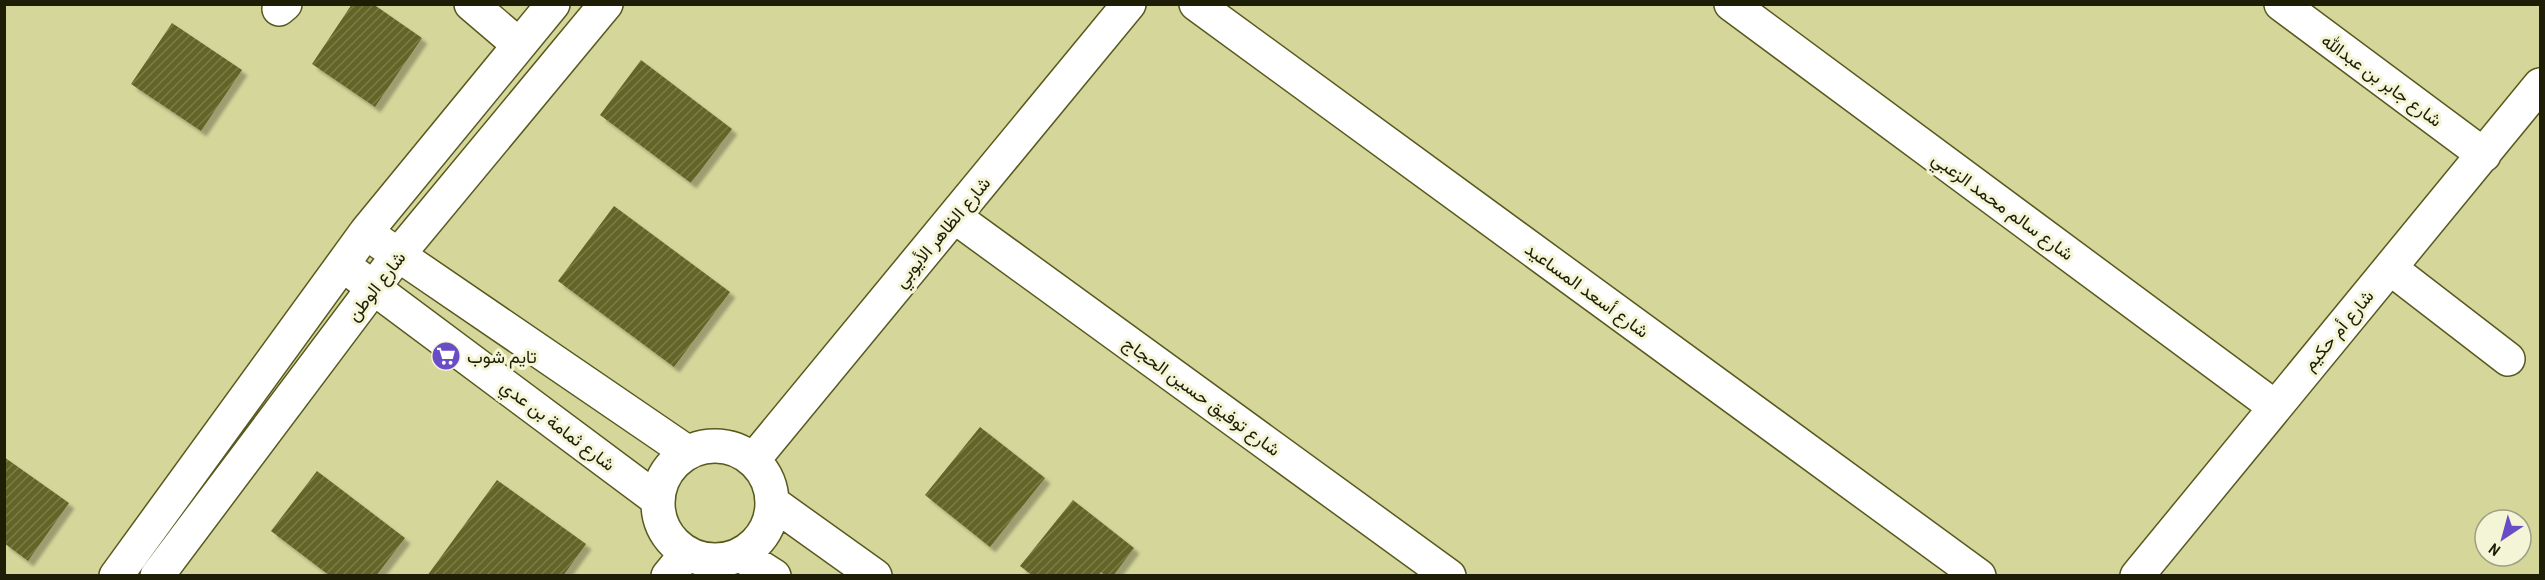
<svg xmlns="http://www.w3.org/2000/svg" width="2545" height="580" font-family="'Archivo Narrow',Vazirmatn,sans-serif">
<style>
.building{fill:url(#building-hatch);filter:url(#shadow)}
.lines{fill:none;stroke-linecap:round;stroke-linejoin:round}
.minor-casing{stroke:#59591f;stroke-width:36}
.minor{stroke:#fff;stroke-width:33}
.labels{text-anchor:middle;dominant-baseline:central;stroke-width:6;stroke-linejoin:round;paint-order:stroke}
.street-label{font-size:18px;fill:#1e1e06;stroke:#f4f5d7}
.poi-label{font-size:18px;fill:#1e1e06;stroke:#f4f5d7;text-anchor:start}
</style>
<defs>
<pattern id="building-hatch" width="6" height="6" patternUnits="userSpaceOnUse" patternTransform="scale(1.5)"><rect width="6" height="6" fill="#646527"/><path d="M-1 1l2-2M0 6l6-6M5 7l2-2" fill="none" stroke="#7a7b4a"/></pattern>
<filter id="shadow"><feDropShadow dx="5.5" dy="5.5" stdDeviation="1.5" flood-color="#0004"/></filter>
</defs>
<rect width="100%" height="100%" fill="#d5d69a"/>
<path class="building" d="M352 4H373L422 38 375 107 312 64Z
M172 23 242 70 201 131 131 84Z
M641 60 732 129 691 183 600 115Z
M614 206 730 292 674 367 558 281Z
M980 427 1045 478 990 547 925 495Z
M4 457 69 503 28 561 4 543Z
M317 471 405 538 376 576H330L271 531Z
M497 480 586 544 563 576H427Z
M1073 500 1134 548 1113 576H1106L1101 572 1098 576H1033L1020 566Z"/>
<g class="lines">
<g class="minor-casing">
<path id="minor" d="M471 4 519 45
M1196 4 1979 576
M1731 4 2275 407
M2281 4 2484 155
M279 9 285 4
M955 217 1449 576
M381 243 687 452
M2390 268 2508 359
M355 274 658 500
M658 503a57 57 0 1 1 114 0a57 57 0 1 1-114 0Z
M754 459 1129 4
M773 503 875 576
M741 555 774 576
M116 576 366 232 553 4
M157 576 398 255 606 4
M668 576 687 553
M2137 576 2540 85"/>
</g>
<use href="#minor" class="minor"/>
</g>
<defs>
<g id="supermarket-disc" transform="scale(1.5)"><circle r="9.5" fill="#694dc6" stroke="#f4f5d7"/><path d="M-6-5.5h2.5l.6 2H6L4.5 2H-2.5L-4.4-4H-6ZM-1.5 3.2a1.3 1.3 0 1 0 .1 0ZM3 3.2a1.3 1.3 0 1 0 .1 0Z" fill="#fff"/></g>
</defs>
<g fill-rule="evenodd">
<use href="#supermarket-disc" x="446" y="356"/>
</g>
<g class="labels">
<g class="street-label">
<text transform="translate(2382 80) rotate(36)">شارع جابر بن عبدالله</text>
<text transform="translate(2003 206) rotate(36)">شارع سالم محمد الزعبي</text>
<text transform="translate(942 232) rotate(-50)">شارع الظاهر الأيوبي</text>
<text transform="translate(376 286) rotate(-52)">شارع الوطن</text>
<text transform="translate(1587 290) rotate(36)">شارع أسعد المساعيد</text>
<text transform="translate(2338 330) rotate(-50)">شارع أم حكيم</text>
<text transform="translate(1202 396) rotate(36)">شارع توفيق حسين الحجاج</text>
<text transform="translate(558 425) rotate(37)">شارع ثمامة بن عدي</text>
</g>
<g class="poi-label">
<text x="467" y="356">تايم شوب</text>
</g>
</g>
<rect width="2545" height="580" fill="none" stroke="#1e1e06" stroke-width="12"/>
<g transform="translate(2503 538) rotate(216)"><circle r="28" fill="#f4f5d7" stroke="#9e9f83" stroke-width="1.5"/>
<path d="M0-4.5L10 22L0 15L-10 22Z" fill="#694dc6"/>
<text y="-9" font-size="16" font-weight="bold" text-anchor="middle" fill="#1e1e06">N</text>
</g>
</svg>
